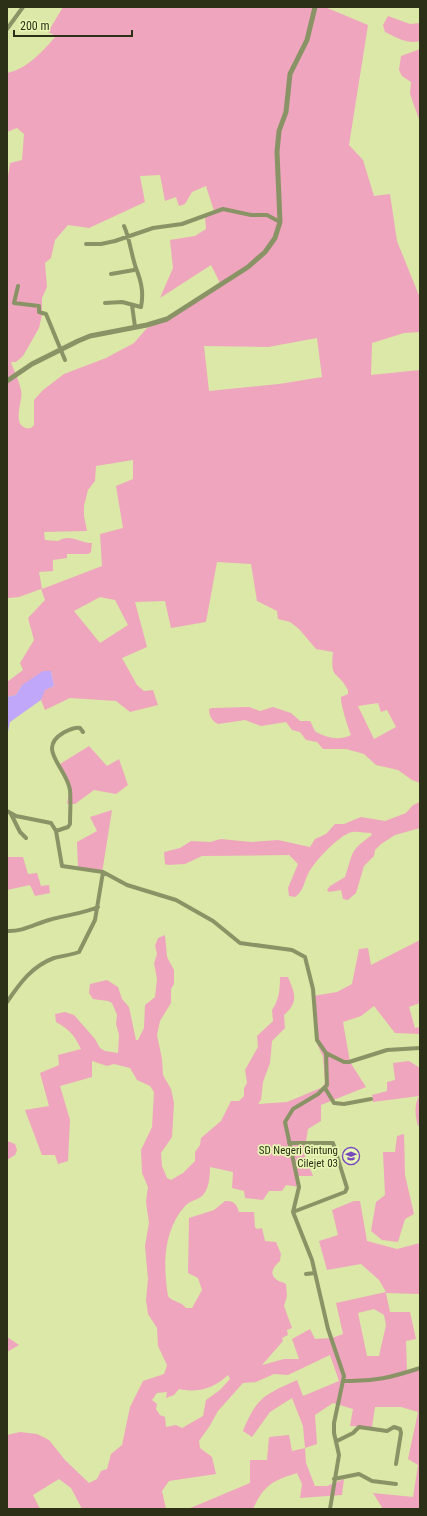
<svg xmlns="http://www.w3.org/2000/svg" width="427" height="1516" font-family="'Roboto Condensed',sans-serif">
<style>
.green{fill:#efa5be;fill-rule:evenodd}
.water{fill:#c0a7fa}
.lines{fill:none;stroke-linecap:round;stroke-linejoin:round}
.minor{stroke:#8a9365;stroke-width:4}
.tertiary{stroke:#8a9365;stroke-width:5}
.labels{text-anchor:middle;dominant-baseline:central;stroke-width:3.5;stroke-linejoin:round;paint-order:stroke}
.poi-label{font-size:11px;fill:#2c3017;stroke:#e8f6b4;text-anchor:end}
</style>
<rect width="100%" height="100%" fill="#dbe8a7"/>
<path class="green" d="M63 7H325L368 25 349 145 363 160 374 196 390 194 397 241 420 298V332L404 333 372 343 371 375 420 370V783L412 780 398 770 376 765 364 754 346 749H323L317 742 306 740 300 732 292 730 286 722 261 726 245 720 218 724C212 721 209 716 209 709L212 708 249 707 260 711 273 707 291 713 300 721H310C312 724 314 731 316 732 327 738 339 741 351 735 348 727 340 703 341 697L348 694V690C337 669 330 681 333 652L316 649 299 629 290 622 278 619 277 611 257 601 251 564 217 562 206 622 171 628 165 601 135 602 147 647 122 658 137 685 144 691 153 690 158 705 130 712 116 701 70 698 45 710 41 700 44 690 54 686 51 671 22 685 16 695 7 697V682L23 670 20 663 34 640 28 618 45 600 41 589 19 597 8 598 7 596V183L10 163 22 160 24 134 17 128 7 132V73C27 69 43 51 56 36L48 32ZM160 175 165 201 176 197 179 206 185 204 192 192 206 186 214 211 205 216 206 229 195 236 170 240 173 268 160 298 211 265 220 283 160 323 147 328 134 343 106 358 64 374 43 390 34 400V425C32 428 29 429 26 428 11 424 24 399 21 390 19 380 14 371 11 362H16L23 356 39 328 42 315V298L47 287 45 263 51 258 55 240 68 225 89 228 145 202 140 176ZM317 338 322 377 279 384 209 391 204 346 268 347ZM133 460V479L116 486 123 528 100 534 102 566 42 589 39 572 53 571V560L67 558V554H88L91 552 92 543C80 543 69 533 58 541L45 540 44 532 87 531 84 516V506L88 490 95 481 96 466ZM100 597 115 600 128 625 100 643 74 611ZM378 703 381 712 387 710 396 727 374 739 358 706Z
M388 16 410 24 420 23V41C409 45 395 37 385 32L383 25Z
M420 49V122L410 94 411 82 402 76 399 70 401 56Z
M89 746 107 766 119 759 128 785 116 794 94 790 75 804H67L70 785 60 764Z
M420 802V828L395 835 381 844 375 850 374 856 364 866 356 893 348 900 343 899 341 890 329 892 327 890 330 886 345 877C354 852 348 852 372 835L371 833C365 833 358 831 352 832 339 835 315 861 309 872 304 881 304 891 295 897L289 896 288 888 298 864 289 855 202 856 185 864 168 865 165 864 164 852 180 848 191 841 210 842 221 839 251 842 278 840 310 847 315 839 326 834 335 824H344L361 817 385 821 406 813 413 805Z
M112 810 102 873 78 868 77 842 97 831 90 817Z
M7 857H23L28 874 37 873 41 886 49 885 50 893 35 896 30 885 7 890Z
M165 935 167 957 174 970V984L171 989V1003L160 1021 157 1035 162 1059 163 1075 171 1089 174 1103 172 1137 161 1153 162 1166 167 1178 171 1180 183 1173 195 1161V1152L200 1145 201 1138 221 1121 231 1101H239L244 1096V1088L247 1083 245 1070 258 1047 257 1036 273 1021 272 1010C279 1000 280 990 280 977H288C295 994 299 1001 284 1015L285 1028 272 1041 270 1063 263 1082 261 1100 258 1104 287 1102 323 1087 325 1082 323 1057 315 1039 316 1009 313 996 337 992 352 984 359 949 368 948 371 965 420 940V1003L409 1007 415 1028 420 1027V1034L395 1033 374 1006 361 1016 343 1022 350 1062 366 1087 321 1105V1121L308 1129 304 1154 313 1176H297L300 1187 286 1185 282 1191H269L263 1200 245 1198 244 1191 232 1188 233 1172 210 1167C210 1177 209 1193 199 1198 194 1201 190 1201 186 1205 163 1230 163 1265 168 1296 172 1302 181 1301 186 1308H192L202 1290 198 1278 188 1273 189 1218 214 1210 225 1201C234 1201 236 1203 239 1212H254L255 1227 257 1229 262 1228 265 1241 276 1242 281 1254 280 1261C274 1266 268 1274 277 1280 280 1282 283 1282 286 1284L287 1296 284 1306 292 1328 287 1330 288 1335 282 1338 283 1341 262 1365 284 1359H299L292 1339 310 1329 315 1339 332 1338 343 1334 336 1303 386 1292 379 1280 361 1264 327 1270 319 1241 338 1235 332 1210 354 1201H360L367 1241 397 1249 420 1243V1294L386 1293 390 1312H410L416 1339 406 1341 407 1370 420 1371V1509H383L373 1493 413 1497 418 1465 408 1459 418 1412 401 1407H375L372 1427 350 1426 353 1409 333 1403 315 1415 317 1444 305 1448 306 1463 315 1486H327L344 1479 342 1495 300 1498 302 1484 297 1473C272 1481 264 1485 253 1509H188L250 1483V1460H267L269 1437 289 1435 292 1451 305 1448 303 1426 292 1398 270 1412 252 1437 243 1431C257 1397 264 1395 297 1380L303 1396 339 1381 330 1355 288 1375 274 1374 256 1382 243 1383 218 1411 209 1427 199 1441 200 1448 212 1457 216 1474 169 1481 162 1491 166 1509H82L71 1488 59 1479 33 1495 40 1509H7V1435L20 1432 37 1434 49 1440 65 1460 89 1483 97 1479 101 1471 107 1469 111 1454 122 1445 130 1407 143 1381 164 1374 167 1365 158 1346 157 1328 148 1314 146 1300 148 1279 145 1246 149 1223 146 1202 148 1187 142 1173 141 1150 152 1127 154 1092 150 1086 137 1080 130 1068 114 1064 107 1066 92 1061V1077L60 1086 70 1120 68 1161 58 1164 55 1155H42L25 1110 49 1106 40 1073 59 1065 58 1055 81 1049C75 1036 69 1029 56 1022L55 1014 65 1012 74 1015 95 1039 100 1048 105 1051 118 1053 119 1035 116 1024 117 1015 112 1003 108 1001 93 999 89 993 90 984 107 980 118 987 122 999 129 1007 136 1040H138L144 1028 145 1005 155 997 157 979 154 963 157 954 155 946 158 938ZM374 1309 384 1315 386 1325 379 1356H367L358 1313ZM228 1375 230 1379 220 1390 206 1400 203 1416 182 1428 176 1425 166 1427 165 1417 160 1415 156 1409 157 1404 152 1400 157 1393 167 1392 166 1398 174 1395 179 1389C198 1393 213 1389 228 1375Z
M409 1061 420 1068V1126H418C415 1115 414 1105 419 1096L373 1102 372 1095 387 1091V1082L395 1080 393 1063Z
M404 1134 405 1175 414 1214 405 1219 398 1242 382 1240 371 1231 376 1202 385 1195 383 1152H395L397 1136Z
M7 1141 15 1144 17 1150 15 1155 7 1160Z
M7 1337 19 1345 7 1352Z"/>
<path class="water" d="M43 671H51L54 686 45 690 41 700 10 722 7 737V697L16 695 22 685Z"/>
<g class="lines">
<path class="minor" d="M7 29 23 7
M86 244H101L115 241 153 228 182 224 223 209 251 215H267L280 222
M111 274 134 270 136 268
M18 286 14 303 39 306V312L46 314 65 360
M105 303 122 302 141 307C144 292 141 281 136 268 131 254 130 239 124 226
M132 305 135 327
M7 811 16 816 51 823 56 831 62 866 103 872 127 885 176 900 213 921 240 943 292 950 305 957 313 989 317 1040 326 1053 327 1085 318 1094 293 1109 285 1122 299 1187 293 1212 312 1260 328 1329 344 1376 334 1423V1433L339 1455 330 1509
M11 814 20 832 26 838
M56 831 68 827 70 824C70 813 71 801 70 790 67 768 36 749 63 733 69 730 74 727 80 728L83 732
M7 931C22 932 35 924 49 920 66 915 82 914 98 907
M7 1002C20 983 32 966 54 958 62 956 71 955 79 952L95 920 103 872
M326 1053 344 1062H349L387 1050 420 1048
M325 1088 334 1103 344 1104 371 1099
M289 1143H333L347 1188 345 1192 293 1212
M306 1274 315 1273
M344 1381C373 1382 393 1377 420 1368
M337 1441 353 1433 359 1427 387 1431 394 1427 400 1429 401 1433 396 1464
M334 1479 359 1474 372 1481 396 1484"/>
<path class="tertiary" d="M7 381 32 364 78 341 90 336 147 325 167 319 248 267 265 252 275 238 280 222 277 152 279 131 286 112 290 74 307 40 315 7"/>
</g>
<defs>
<g id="school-ring" transform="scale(0.9)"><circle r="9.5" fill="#e8f6b4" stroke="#7647bf" stroke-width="1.5"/><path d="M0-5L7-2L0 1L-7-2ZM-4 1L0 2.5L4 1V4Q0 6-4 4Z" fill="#7647bf"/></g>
</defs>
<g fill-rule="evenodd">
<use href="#school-ring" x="351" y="1156"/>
</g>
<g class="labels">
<g class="poi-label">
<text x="338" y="1150">SD Negeri Gintung<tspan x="338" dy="13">Cilejet 03</tspan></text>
</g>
</g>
<rect width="427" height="1516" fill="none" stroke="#2c3017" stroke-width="16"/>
<path d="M14 30v6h118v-6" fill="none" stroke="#2c3017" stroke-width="2"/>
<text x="20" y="30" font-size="12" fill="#2c3017" stroke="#e8f6b4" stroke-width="3" paint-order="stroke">200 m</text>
</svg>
